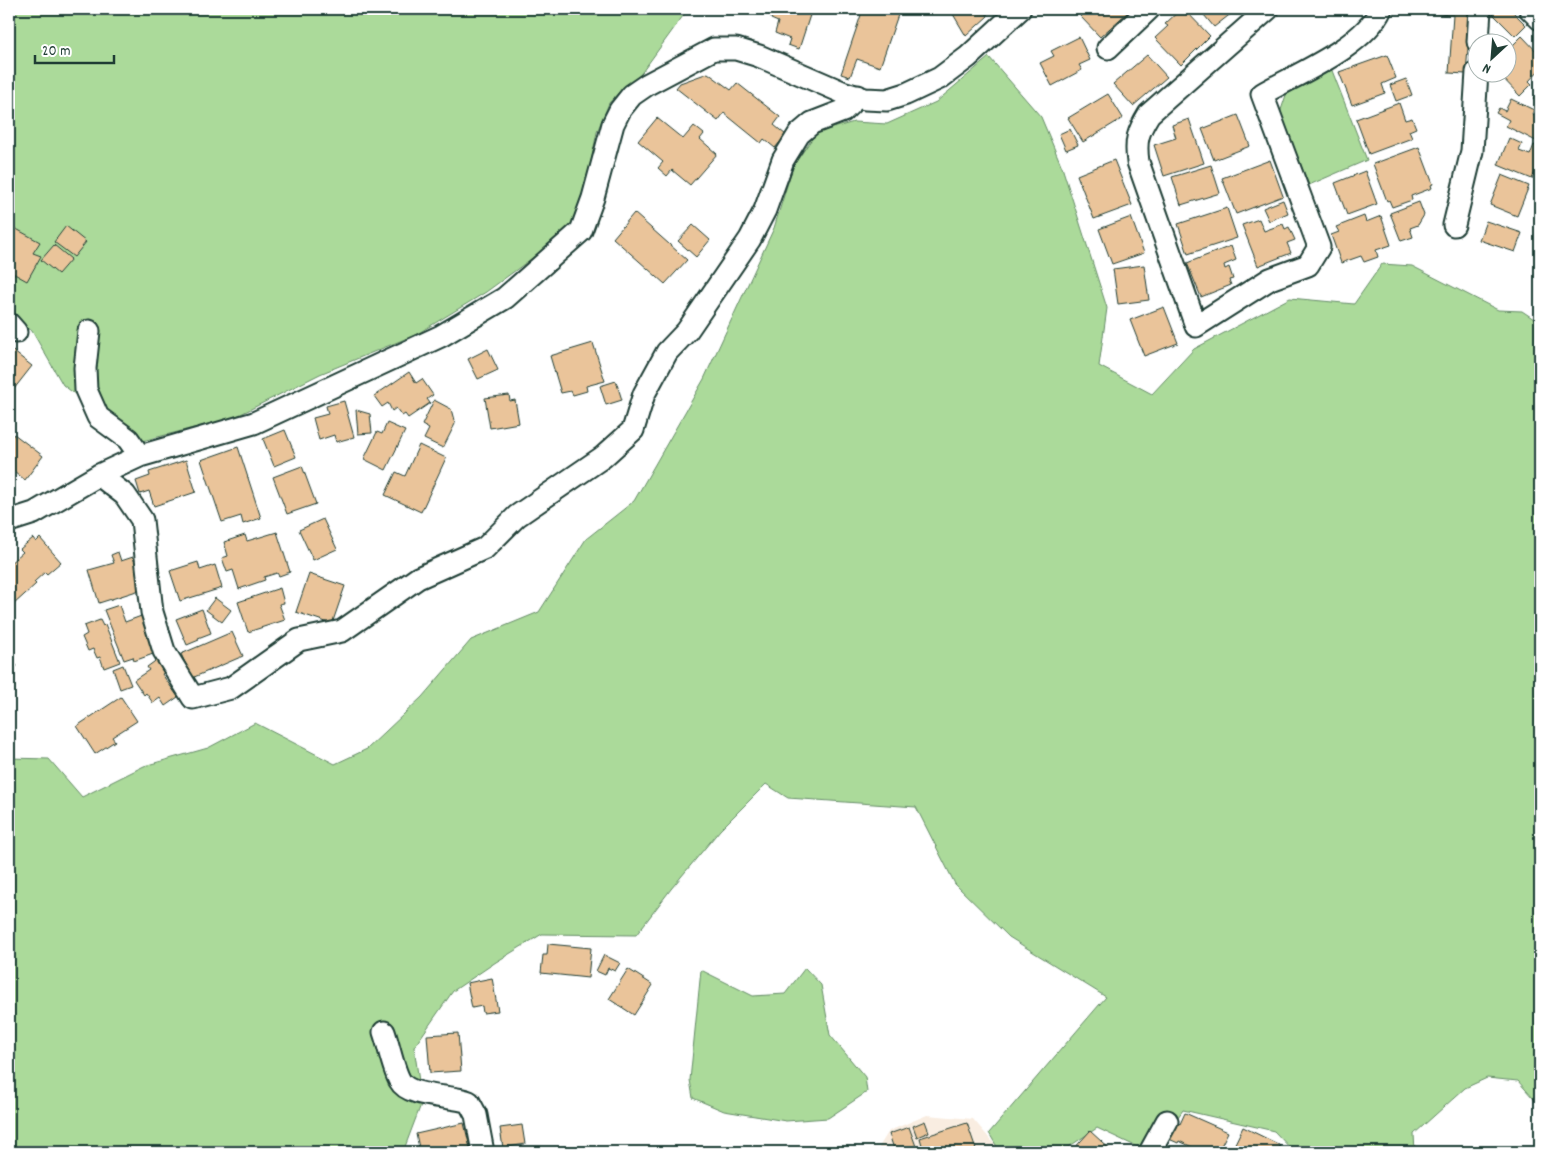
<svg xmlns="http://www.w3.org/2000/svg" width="1549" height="1161" font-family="Dekko,sans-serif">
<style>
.built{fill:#f9ede1}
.green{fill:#abda9a;stroke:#658c67}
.building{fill:#eac49a;stroke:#1f3d34}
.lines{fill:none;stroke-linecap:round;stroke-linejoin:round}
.street-casing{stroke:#1f3d34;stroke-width:25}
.street{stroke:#fff;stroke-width:21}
</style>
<rect width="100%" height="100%" fill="#fff"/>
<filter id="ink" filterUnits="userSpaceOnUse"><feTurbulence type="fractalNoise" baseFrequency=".02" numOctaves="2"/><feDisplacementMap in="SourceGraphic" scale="10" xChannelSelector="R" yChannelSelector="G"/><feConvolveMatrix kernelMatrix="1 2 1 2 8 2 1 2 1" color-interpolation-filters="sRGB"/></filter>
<g filter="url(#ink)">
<path class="built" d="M927 1115 973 1119 1001 1152H880L879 1147 889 1131Z"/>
<path class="green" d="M9 9H688L640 75 622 89 609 103 597 132 584 196 573 224 557 240 486 292 417 334 320 374 233 418 138 442 63 385 32 331 9 314Z
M989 57 1041 117 1062 167 1107 308 1099 366 1152 394 1194 349 1290 298 1354 304 1382 264 1412 266 1498 310 1522 311 1540 323V1106L1518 1081 1487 1078 1465 1088 1414 1134 1415 1152H1294L1274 1131 1183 1110 1153 1152H1148L1097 1128 1061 1152H1000L989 1133 1106 997 1009 937 955 884 916 807 788 798 766 784 720 830 671 889 636 935 542 934 496 962 453 991 414 1047 422 1102 403 1152H9V758L49 759 82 797 144 766 208 748 255 723 335 764 367 749 422 697 471 640 539 612 586 539 634 501 704 379 774 228 793 166 816 133 854 122 887 124 936 102Z
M1331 68 1367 160 1309 185 1280 113 1286 95Z
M805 968 821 985 830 1035 865 1077 867 1092 828 1118 786 1121 724 1111 693 1098 690 1080 701 970 753 996 785 994Z"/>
<path class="building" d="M774 9H812L799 49 788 45 790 39 775 33 778 22 771 19Z
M863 9H900L880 67 857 59 850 77 841 74Z
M950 9H984L988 16 966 36Z
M1088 9H1125L1128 12 1100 37 1080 16Z
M1181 9H1184L1210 36 1181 65 1155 38 1168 26 1165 24Z
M1199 9H1237L1214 27Z
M1424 9H1471L1466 74 1449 73 1453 15 1423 13Z
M1497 9H1510L1526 25 1515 36 1492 13Z
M1522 36 1540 55V69L1529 81 1532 84 1520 96 1497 72H1506V52Z
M1079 37 1090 60 1079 65 1082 70 1052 86 1040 63 1054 56 1051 51Z
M1147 55 1167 77 1133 106 1113 84Z
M1387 55 1396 78 1382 84 1385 93 1352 105 1339 72Z
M708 73 731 90 737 83 780 117 774 125 786 135 775 148 764 139 761 143 724 113 718 121 676 88 680 83Z
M1406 79 1412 95 1396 101 1390 85Z
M1540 91V106L1533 98Z
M1108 94 1123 118 1083 142 1068 118Z
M1511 99 1534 110 1532 114 1540 118V143L1506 126 1509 120 1496 113 1499 108 1505 111Z
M1399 103 1405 120 1412 118 1416 128 1409 131 1412 138 1369 154 1356 119Z
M1238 115 1250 146 1214 160 1202 129Z
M657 118 683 139 694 126 704 134 700 139 717 154 690 185 672 170 667 176 658 168 663 162 638 141Z
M1189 119 1204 163 1164 176 1154 145 1176 138 1172 125Z
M1070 129 1078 145 1066 150 1059 134Z
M1509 138 1522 144 1519 151 1530 155 1534 145 1540 147V161L1532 179 1498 165Z
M1419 147 1433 184 1431 185 1432 188 1411 196 1412 200 1392 207 1389 200 1387 201 1373 164Z
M1114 160 1132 205 1094 219 1077 175Z
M1270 160 1283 196 1236 214 1222 178Z
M1211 165 1220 193 1181 205 1172 177Z
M1365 171 1377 204 1347 215 1335 183Z
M1502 175 1529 186 1517 216 1490 205Z
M1283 200 1288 213 1269 221 1263 208Z
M1419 202 1424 215 1418 225 1410 228 1413 237 1401 241 1390 213Z
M1227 208 1237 238 1188 254 1178 224Z
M634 213 687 260 665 284 613 238Z
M1364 216 1366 222 1381 216 1391 245 1376 250 1378 257 1364 262 1361 256 1341 263 1331 235 1339 232 1336 227Z
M1131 217 1144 253 1112 264 1099 229Z
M1259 219 1264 231 1283 224 1285 229 1289 227 1295 240 1287 243 1291 253 1258 266 1242 225Z
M1486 221 1522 233 1515 252 1479 240Z
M9 225 40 242 33 253 41 256 27 281 9 271Z
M693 225 710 240 696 257 678 241Z
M66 226 86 242 74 257 54 242Z
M54 245 71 259 58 274 41 260Z
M1231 246 1236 260 1224 265 1225 269 1229 267 1233 279 1229 280 1231 285 1201 297 1187 263Z
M1144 265 1149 300 1118 304 1113 269Z
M1164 307 1178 343 1144 356 1130 320Z
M593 343 605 381 586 386 587 391 573 395 571 391 561 393 550 356Z
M9 348 32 366 10 394 9 393Z
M488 349 498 370 478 379 468 359Z
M409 372 416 383 422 379 433 395 427 399 430 403 408 418 405 414 402 416 396 408 392 411 388 403 382 407 374 396Z
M616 381 622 400 606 405 600 386Z
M509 395 510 401 515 400 519 423 490 428 485 398Z
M434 400 451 409 455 424 443 448 424 439 429 429 422 425Z
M344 401 354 437 336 442 334 435 319 440 313 418 328 414 326 406Z
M356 410 370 414 372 433 358 434Z
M387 423 405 431 386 470 364 459 377 432 382 434Z
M285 430 296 457 274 466 263 439Z
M14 434 43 456 25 480 9 467V441Z
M419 445 446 458 421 512 385 495 396 472 405 476Z
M238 447 261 518 243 524 241 516 222 522 201 460Z
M186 460 196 492 154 506 149 491 140 494 136 481 150 476 149 472Z
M302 466 316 504 287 514 273 477Z
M323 519 337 549 313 560 299 530Z
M277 532 290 572 279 576 277 573 264 577 265 580 239 589 233 570 227 572 222 558 228 556 224 542 245 535 247 541Z
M33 538 36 542 40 538 61 562 47 574 45 572 34 582 36 584 13 605 9 601V564L23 552 20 549Z
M118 552 121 561 133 557 143 589 99 603 89 570 114 563 111 555Z
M198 562 200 570 215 565 222 588 180 601 170 571Z
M309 574 345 586 332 624 296 612Z
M280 588 284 603 279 604 285 620 248 632 238 602Z
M215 598 231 610 222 622 206 610Z
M119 605 125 622 144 615 154 642 150 644 153 654 134 661 133 657 124 660 104 610Z
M202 609 211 633 198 638 199 640 187 645 176 619Z
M100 620 103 626 105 624 120 662 104 668 100 657 97 658 93 649 88 651 82 637 87 634 84 626Z
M232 632 243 656 192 678 181 654Z
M9 657 17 666 9 674Z
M158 659 166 671 162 674 178 697 165 706 160 698 153 703 146 693 144 695 134 680 149 670 147 667Z
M123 665 131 685 120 689 113 669Z
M121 697 137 721 112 737 115 741 95 754 77 726Z
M548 944 591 948 588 978 541 973 543 955H547Z
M604 955 620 963 615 971 608 968 605 975 596 971Z
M628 969 653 985 634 1015 609 999Z
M492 978 498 1011 483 1013 482 1006 472 1008 467 983Z
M458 1033 461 1071 430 1073 427 1035Z
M1185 1113 1228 1132 1218 1152H1203L1179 1141 1178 1143 1169 1139 1177 1122 1180 1124Z
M925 1121 929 1132 917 1137 913 1126Z
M464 1123 471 1152H420L416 1134Z
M967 1123 977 1152H924L920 1138Z
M522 1125 525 1144 503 1148 500 1128Z
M909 1127 917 1149 909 1152H895L889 1134Z
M1243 1127 1280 1145 1277 1152H1231Z
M1090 1131 1113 1152H1071Z
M556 1147 557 1152H523Z"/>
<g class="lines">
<g class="street-casing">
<path id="street" d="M1268 9 1149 114C1138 132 1135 140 1138 162L1196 326 1270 279 1308 265 1319 247 1262 94C1297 74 1364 47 1381 9
M1530 9 1540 19
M1478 42 1480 9
M1108 48 1149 9
M1454 225 1472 151 1477 72
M9 324 16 332
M89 331 85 368 86 390 98 417 128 439 140 456
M99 475 125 495 142 520 152 612 164 651 193 698 231 688 299 640 342 631 418 578 485 548 517 516 603 457 633 430 644 394 667 352 687 331 750 239 765 210 783 160 799 134 812 123 843 111 858 96
M9 521 34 513 99 475 140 456 254 423 441 336 505 298 581 231 593 198 613 124 620 110 632 95 648 84 714 49H736L759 56 842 92 865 99 887 100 906 94 940 78 968 57 1020 9
M384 1032C389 1046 393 1069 400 1081 409 1098 452 1095 469 1102L476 1115 483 1152
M1150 1152 1167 1121"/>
</g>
<use href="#street" class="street"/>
</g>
</g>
<rect width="1549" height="1161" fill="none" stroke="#fff" stroke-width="30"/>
<rect x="15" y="15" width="1519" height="1131" fill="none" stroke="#1f3d34" stroke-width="2" filter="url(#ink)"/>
<g transform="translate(1492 58) rotate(206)"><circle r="24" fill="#ffffff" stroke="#a5b1ae"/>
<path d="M0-4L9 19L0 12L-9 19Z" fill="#1f3d34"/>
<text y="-8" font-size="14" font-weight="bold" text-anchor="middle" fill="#1f3d34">N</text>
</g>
<path d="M35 55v8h79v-8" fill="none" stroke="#1f3d34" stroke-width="2.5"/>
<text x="42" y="55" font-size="15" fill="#1f3d34" stroke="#ffffff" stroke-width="4" paint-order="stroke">20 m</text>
</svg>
